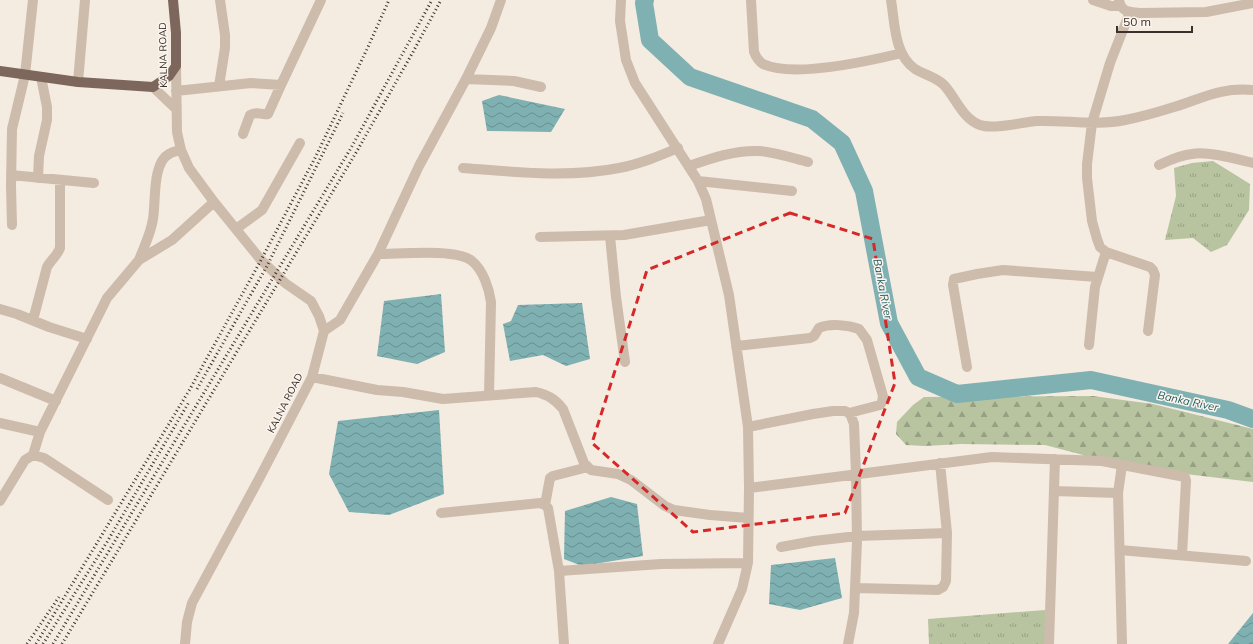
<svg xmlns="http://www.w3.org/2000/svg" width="1253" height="644" font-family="Mulish,sans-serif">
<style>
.forest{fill:url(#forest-firs)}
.park{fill:url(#park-tufts)}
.water{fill:url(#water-waves)}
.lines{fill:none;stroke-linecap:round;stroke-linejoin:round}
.river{stroke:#7fb0b2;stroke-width:18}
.minor{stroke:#cdbbac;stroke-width:10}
.major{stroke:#7d675c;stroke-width:10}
.rail{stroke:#3b302b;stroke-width:3;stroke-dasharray:1 3;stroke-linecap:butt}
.marked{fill:none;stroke:#d62828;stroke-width:3;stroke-dasharray:8 5;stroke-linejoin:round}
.labels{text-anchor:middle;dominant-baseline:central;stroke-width:3;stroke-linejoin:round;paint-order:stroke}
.street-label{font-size:10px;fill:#3b302b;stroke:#fbf5ee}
.water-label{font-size:11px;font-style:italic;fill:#1f5a5e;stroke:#fbf5ee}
</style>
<defs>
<pattern id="forest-firs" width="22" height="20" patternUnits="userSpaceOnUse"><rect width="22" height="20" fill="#b8c4a0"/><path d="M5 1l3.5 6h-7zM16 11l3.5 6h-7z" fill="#97a083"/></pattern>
<pattern id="park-tufts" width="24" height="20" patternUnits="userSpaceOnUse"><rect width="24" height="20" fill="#b8c4a0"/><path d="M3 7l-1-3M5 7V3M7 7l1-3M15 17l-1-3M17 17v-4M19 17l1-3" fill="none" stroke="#97a083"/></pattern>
<pattern id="water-waves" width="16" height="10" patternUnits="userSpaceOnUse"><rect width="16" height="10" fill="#7fb0b2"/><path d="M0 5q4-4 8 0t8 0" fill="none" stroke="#699091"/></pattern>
</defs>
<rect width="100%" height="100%" fill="#f4ebe1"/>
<path class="forest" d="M1093 396 1153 404 1253 429V482L1093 463 1083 455 1045 445 961 444 925 446 906 445 896 434 897 422 913 405 924 397Z"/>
<path class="park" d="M1213 161 1250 184 1249 210 1227 245 1211 252 1193 238 1165 240 1176 196 1174 168 1192 163Z
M1045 610 1046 644H929L928 619Z"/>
<path class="water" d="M499 95 565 109 551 132 487 131 482 101Z
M441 294 445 352 417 364 377 356 384 301Z
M582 303 590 359 566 366 543 355 510 361 503 324 511 321 518 305Z
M439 410 444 494 389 515 349 512 329 474 338 421Z
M611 497 637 504 643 556 582 566 564 559 565 511Z
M835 558 842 598 800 610 769 604 771 565Z
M1253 613V644H1228Z"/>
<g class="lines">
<path class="river" d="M645 0 644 3 650 40 690 77 812 119 842 143 864 191 889 323 918 377 957 394 1091 380 1228 410 1253 419"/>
<path class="minor" d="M621 0 620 21 626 60 635 83 698 181 706 199 729 295 748 427 749 488 748 563 742 589 718 644
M751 0 754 52C756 57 758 61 763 64 793 78 869 61 902 53
M891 0C895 24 894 54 915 69 925 75 936 77 944 85 956 98 962 118 980 125 994 130 1022 122 1037 121 1067 120 1096 126 1125 120 1141 117 1158 112 1174 107 1203 98 1221 87 1253 90
M1093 0 1111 6H1120
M1119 0C1121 12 1129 12 1140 13L1206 12 1253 3
M1130 12 1110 63 1092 123 1087 164V178L1092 221 1097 239 1100 247 1106 252 1150 267 1153 270 1155 275 1148 331
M176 66 177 132 181 150 189 168 214 202 261 260 285 283 311 301 319 316 324 331 312 377 260 477 192 603 187 622 185 644
M466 79 514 81 541 87
M78 82 85 0
M219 86 225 48V35L220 0
M153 87 176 109
M176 91 251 83 281 85 321 0
M243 134 250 115C257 111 261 115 268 114L281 85
M1159 165C1170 160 1180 155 1192 154 1208 151 1236 159 1253 163
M689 166C712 158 735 150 759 151 775 152 792 158 808 162
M463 168C515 172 568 178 619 168 640 164 659 156 678 148
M11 175 94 183
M38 178 39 156 47 120V107L41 77
M698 181 792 191
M12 225 11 186 12 129 25 75 33 0
M236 229 262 210 300 143
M610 236 616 297 625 362
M540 237 624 235 711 220
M378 254C399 254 457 248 472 261 483 270 489 288 491 302L489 395
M139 260C144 247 151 233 153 219 156 202 152 163 169 154 172 152 177 151 181 150
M0 309 17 314 49 327 87 339
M33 320 47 267C51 260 57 256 60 248V180
M324 331 340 320 378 254 419 166 466 79 491 28 501 0
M1089 345 1095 287 1106 252
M736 346 810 338 814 336 819 328C829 323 848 325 859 329L867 340 883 396 882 402 880 405 849 413
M967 367 953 285 954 279 977 274 1003 270 1097 277
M312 377 377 390 403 392 443 399 536 392C548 395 555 399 563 409L584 463 591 470 618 474 631 480 665 506 674 510 710 515 748 518
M0 378 56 401
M0 423 40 432
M748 427 813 414 833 411H845L849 413 851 416 854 424 856 474 857 541 854 613 848 644
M33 455 40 432 107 298 139 260 172 240 214 202
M1122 465 1118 493 1122 644
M749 488 992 457 1102 461 1185 477 1186 481 1182 555
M1054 491 1118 493
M0 501 25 460 33 455 44 458 108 500
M545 505 550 478 553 476 588 467
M441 513 540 503 545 505 548 508 559 571 564 644
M781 547 814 541 857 536 947 533
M1120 550 1246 561
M559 571 661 564 748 563
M856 588 938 590 943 587 946 581 947 533 940 463
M1049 644 1055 459"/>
<path class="major" d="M0 71 78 82 153 87 169 76 176 66V33L173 0"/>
<path class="rail" d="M197 389 267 266 343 113
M27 644 59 597
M36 644 190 389 261 260 316 156 368 47 389 0
M43 644 107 542 189 402
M53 644 351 148 432 0
M62 644 357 151 413 52 441 0"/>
</g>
<path class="marked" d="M790 213 873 239 895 383 845 513 693 532 592 443 647 270Z"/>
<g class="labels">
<g class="street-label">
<text transform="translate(163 55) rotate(-91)">KALNA ROAD</text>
<text transform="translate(285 403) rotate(-63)">KALNA ROAD</text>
</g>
<g class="water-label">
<text transform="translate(883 289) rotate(79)">Banka River</text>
<text transform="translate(1188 401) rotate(12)">Banka River</text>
</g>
</g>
<path d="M1117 26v6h75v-6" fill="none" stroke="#3b302b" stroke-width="2"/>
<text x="1123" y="26" font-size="12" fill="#3b302b" stroke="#fbf5ee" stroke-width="3" paint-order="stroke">50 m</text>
</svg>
